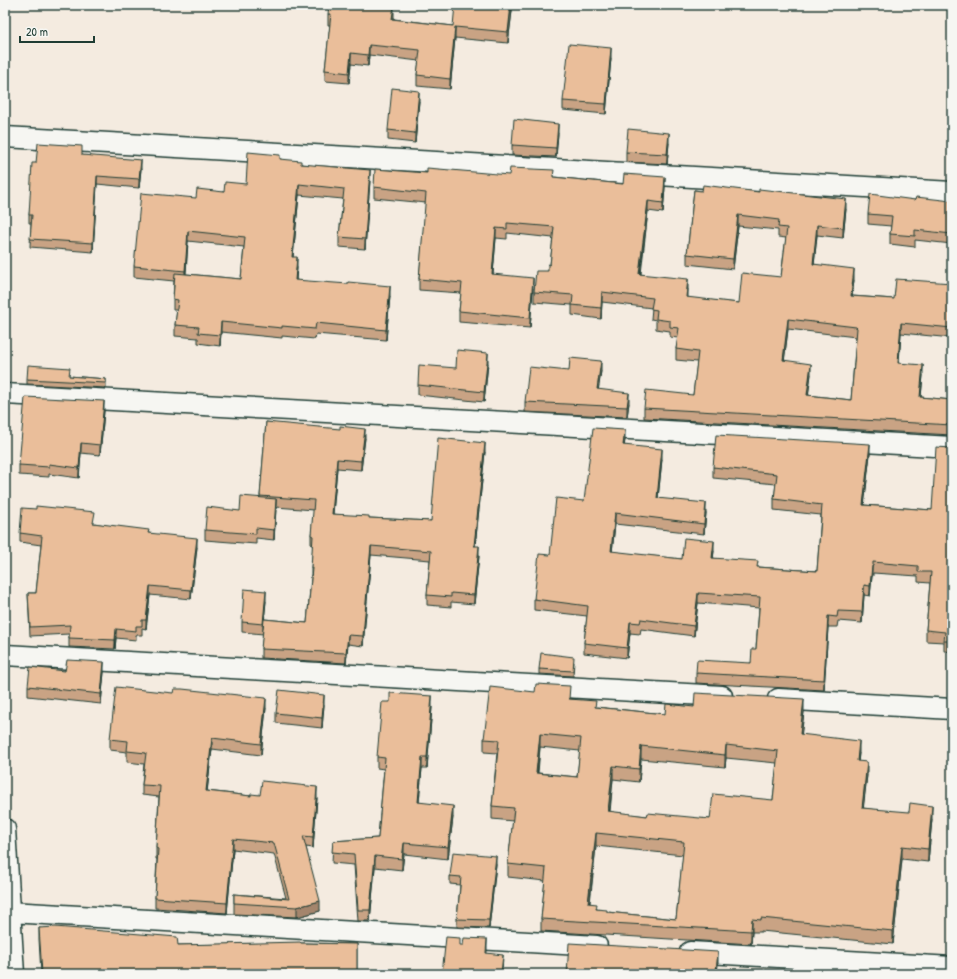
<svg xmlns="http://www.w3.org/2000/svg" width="957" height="979" font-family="'Patrick Hand',sans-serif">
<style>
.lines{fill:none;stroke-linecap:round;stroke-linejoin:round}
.minor-casing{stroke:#1f3d34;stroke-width:23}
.minor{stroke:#f6f6f2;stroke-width:20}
.wall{fill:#c9a384;stroke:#1f3d34;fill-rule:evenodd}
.shaded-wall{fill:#a4856c;stroke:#1f3d34}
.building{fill:#eabe9a;stroke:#1f3d34;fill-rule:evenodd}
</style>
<rect width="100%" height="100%" fill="#f4ebe0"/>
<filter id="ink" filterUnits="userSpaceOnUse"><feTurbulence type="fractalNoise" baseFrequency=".025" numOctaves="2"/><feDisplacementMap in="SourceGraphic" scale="8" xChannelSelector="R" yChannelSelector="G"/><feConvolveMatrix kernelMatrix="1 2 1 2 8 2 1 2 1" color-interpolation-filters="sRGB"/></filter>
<g filter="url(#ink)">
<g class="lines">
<g class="minor-casing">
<path id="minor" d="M5 137 952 192
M5 394 952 447
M5 655 722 696
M778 699 952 709
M5 829 14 974
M5 913 10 912 597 946
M690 952 952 967"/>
</g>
<use href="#minor" class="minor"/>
</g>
<path class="wall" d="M512 5V11L508 43 455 38 450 89 417 86V75L419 61 369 55 368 66 351 64 349 83 325 81V70L330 25H328V14L394 17V19L453 26Z
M611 58 606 114 563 110V101Z
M419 101 415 143 388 140V130Z
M558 133 556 157 512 155V145Z
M669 143 667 164 626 162V152Z
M82 155 141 169 139 188 97 184 93 252 30 247 31 223H29V215L36 163Z
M280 159 370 180 365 249 339 247V237L343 199 299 195 293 257 297 268 296 280 390 296 386 340 316 334 315 339 282 336V338L221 332 220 346 198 343V338L175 336V325L177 310H173V299L174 281 134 277V266L196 198 224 192 246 184ZM188 241 244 247 241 279 186 274Z
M427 173 554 177 623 184 665 187 663 213 648 211 641 274 688 289V298L739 303 781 277 786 238 778 237V230L738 226 733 269 687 264V254L694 190 846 209 843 238 817 235 814 264 854 280 852 296 894 299 952 283V338L901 333 899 363 923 375 921 397 952 400V435L644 418V408L693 395 697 362 676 360V349L678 338 670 337V331L656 329V320L651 319 652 308 602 302 601 319 572 315V305L534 302V292L548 271 550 265 553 238 507 233V239L496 238 493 274 533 288 530 328 459 322V311L461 293 419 290V279L426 203 374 198V187ZM788 329 856 337 851 400 808 395 811 374 784 361Z
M915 200 952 201V244L915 240V247L890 244V234L891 226 868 224V214Z
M488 363 484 402 418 395V385L456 368Z
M569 371H601L598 390 629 403 627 417 525 412V402Z
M69 376 106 379V388L27 384V379Z
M104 411 100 455 81 453 79 478 49 474V477L19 475V465Z
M266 422 365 438 361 470 337 468 333 514 369 518 431 521 485 452 475 546 479 556 474 604 451 602V607L427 605V595L430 560 371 555 363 646 348 644 346 663 261 658V649L263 634 242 632V622L266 601 264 619 307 623 311 577V568L313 545H311V535L314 510 276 507 274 540 256 538V544L205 540V530L240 511 260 497Z
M625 440 624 445 662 459 658 498 706 513 704 534 615 524 612 552 682 559 714 551 713 558 758 567 817 571 821 515 774 510V499L776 484 713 478V467L870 454 864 505 932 510 952 448V652L944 651V642L926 641V630L930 583 918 582V576L873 573V576H872L870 596 864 595 862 623 838 621 837 627H828L824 690 696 683V673L751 663 756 649 759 608 698 603 694 636 641 629 640 634 630 633 627 658 584 653V643L587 616 534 610V599L550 555 584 501Z
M94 523 149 533 197 547 191 599 150 595 146 629 142 628V635H136V640L116 638 115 649 69 647V634L30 636 28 593H36L41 545 20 542V533Z
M574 662 573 676 539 674V669Z
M65 671 104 672 101 704 28 696V686Z
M570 699 596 707 665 714 694 707 804 712 801 735 859 753 858 761 867 775 863 808 932 819 928 862 902 859 893 944 761 931V932H752L751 944 541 931V919L545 881 508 877V864L513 821 492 819V806L497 753 484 752V739ZM540 747 580 751 577 777 538 773ZM726 758 777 763 773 800 710 819 647 816 610 812 613 779 639 782 641 759 725 767ZM596 846 683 855 676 919 607 912 597 909 590 903Z
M324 705 322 728 276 723V713Z
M432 707 427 768H422L419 802 453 817 448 859 404 854 402 870 375 867 370 921H358L354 865 332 863 333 841 378 838 384 769 377 768V757Z
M266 708 261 755 212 749 207 791 251 796 260 795 317 798 313 848 306 847 320 911 297 917 234 914V894L286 898 274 854 233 849 227 913 155 908V898L157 859H156V848L159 797 142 795V785L144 764 127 762V752L110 750V739Z
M496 864 489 928 457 927V919L460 885 450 884V876Z
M39 928 178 945 301 943 357 944V974H41L39 939Z"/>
<path class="shaded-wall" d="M511 5 512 11 508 43V32Z
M394 6V17L392 30V19Z
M455 27V38L450 89V79Z
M369 45V55L368 66V55Z
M611 48V58L606 114V104Z
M351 53V64L349 83V73Z
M419 91V101L415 143V133Z
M558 124V133L556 157V148Z
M669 133V143L667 164V154Z
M141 160V169L139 188V179Z
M370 170V180L365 249V239Z
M97 176V184L93 252V243Z
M665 177V187L663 213V203Z
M299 184V195L292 267V257Z
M846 199V209L843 238V228Z
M648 201V211L639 284V274Z
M738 215V226L733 269V259Z
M817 225V235L813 274V264Z
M496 228V238L492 284V274Z
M188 231V241L185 282V271Z
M297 257V268L295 290V280Z
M854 269V280L851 306V296Z
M533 278V288L530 328V318Z
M688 279V289L686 308V297Z
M390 286V296L386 340V330Z
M602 292V302L601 319V308Z
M788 319V329L783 371V360Z
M221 322V332L220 346V335Z
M901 323V333L898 373V363Z
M488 353V363L484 402V392Z
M601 361V371L597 399V389Z
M811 364V374L807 405V395Z
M923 365V375L920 407V397Z
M629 393V403L627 417V407Z
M104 401V411L100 455V445Z
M365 429V438L361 470V461Z
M625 430V440L623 455V445Z
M81 443V453L79 478V468Z
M485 443V452L474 556V546Z
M870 444V454L863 515V505Z
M662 449V459L657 508V498Z
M337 459V468L332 523V514Z
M276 499V509L274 540V530Z
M706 503V513L704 534V524Z
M615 513V524L611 562V551Z
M197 538V547L191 599V590Z
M714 541V551L712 568V558Z
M371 546V555L363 646V636Z
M479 546V556L474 604V595Z
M872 566V576L870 596V586Z
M864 585V595L862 623V612Z
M150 586V595L146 629V620Z
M266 591V601L263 634V624Z
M698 593V603L694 636V626Z
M828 616V627L824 690V680Z
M630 622V633L627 658V648Z
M116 629V638L115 649V640Z
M348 635V644L346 663V653Z
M104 662V672L101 704V694Z
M324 695V705L322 728V718Z
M432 696V707L427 768V757Z
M266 698V708L261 755V744Z
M804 699V712L800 747V734Z
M540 734V747L536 785V773Z
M212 738V749L206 801V791Z
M859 741V753L857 774V761Z
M726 745V758L725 767V755Z
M641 746V759L639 782V769Z
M422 757V768L418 813V802Z
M867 762V775L862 820V808Z
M613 766V779L608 824V811Z
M317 787V798L313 848V837Z
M453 806V817L448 859V847Z
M932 806V819L928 862V849Z
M596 833V846L588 916V903Z
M233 839V849L227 913V903Z
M404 843V854L402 870V859Z
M902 846V859L893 944V931Z
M375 856V867L370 921V910Z
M496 856V864L489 928V920Z
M320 901V911L297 917V907Z
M752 919V932L751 944V931Z
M487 939V951L486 965V953Z
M718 952V965L717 974H716Z
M503 955 502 974H501Z"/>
<path class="building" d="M329 5H386L394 6 392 19 453 26 455 5H511L508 32 455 27 450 79 417 75 420 50 369 45 368 55 351 53 349 73 325 70 331 14H328Z
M569 44 611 48 606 104 563 101Z
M392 88 419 91 415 133 388 130Z
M514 119 558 124 556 148 512 145Z
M628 129 669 133 667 154 626 152Z
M38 143 82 146V155L141 160 139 179 97 176 93 243 30 239 32 215H29L32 163H36Z
M248 152 280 155V159L301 161V164L370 170 365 239 339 237 344 189 299 184 292 257H297L295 280 348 284V282L390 286 386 330 316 323 315 329 282 326V328L221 322 220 335 198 333 199 327 175 325 178 300 173 299 175 273 241 279 245 237 188 231 185 271 134 266 141 193 196 198 197 189 224 192 225 182 246 184Z
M427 168 509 175 510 168 554 170 553 177 623 184 624 174 665 177 663 203 648 201 639 274 688 279 686 297 739 303 742 273 781 277 787 228 778 227 779 220 738 215 733 259 687 254 694 190 702 191 703 185 759 192V189L846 199 843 228 817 225 813 264 854 269 851 296 894 299 896 279 952 283V328L901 323 898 363 923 365 920 397 952 400V425L644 408 646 390 693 395 698 352 676 349 679 328 670 327V321L656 319 657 310 651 309 653 298 602 292 601 308 572 305 573 295 534 292 536 271H548V264L550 265 554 227 507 223V229L496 228 492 274 533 278 530 318 459 311 462 283 419 279 426 193 374 187 375 169 427 173ZM788 319 856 327 857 328 851 400 807 395 811 364 783 360Z
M870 194 915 200 916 197 952 201V234L915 230V236L890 234 892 216 868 214Z
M457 350 488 353 484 392 418 385 419 365 456 368Z
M570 358 601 361 597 389 629 393 627 407 525 402 529 367 569 371Z
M28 365 70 368 69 376 106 379V383L27 379Z
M25 397 104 401 100 445 81 443 79 468 49 464V467L19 465Z
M266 422 340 429V426L365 429 361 461 337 459 332 514 369 516V518L431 521 438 438 485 443 474 546H479L474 595 451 593V597L427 595 431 551 371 546 363 636 348 635 346 653 261 649 264 619 307 623 312 568H311L313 536 311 535 314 500 260 496Z
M593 428 625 430 623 445 662 449 657 498 706 503 704 524 615 513 611 551 682 559 684 538 714 541 712 558 758 561 757 567 817 571 822 505 774 499 777 474 713 467 716 435 870 444 863 505 932 510 936 447 952 448V641H944L945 632 926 630 931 572H918V566L873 562V566H872L870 586 864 585 862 612 838 611 837 617 828 616 824 680 696 673 697 660 751 663 752 649H756L760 597 698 593 694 626 641 619 640 623 630 622 627 648 584 643 588 606 534 599 539 554 550 555 556 498 584 501Z
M241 496 276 499 274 530 256 528V534L205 530 207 507 240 511Z
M36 506 95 512 93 523 149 530 148 533 197 538 191 590 150 586 146 620H142V626H136V631L116 629 115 640 69 638 70 625 30 627 28 593H36L42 536 20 533 22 508 36 509Z
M244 589 266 591 263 624 242 622Z
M541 653 574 657 573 671 539 669Z
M67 660 104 662 101 694 28 686 30 667 65 671Z
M536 684 570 686 569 699 596 701 595 707 665 714 666 704 694 707 695 693 804 699 800 734 859 741 857 761 867 762 862 808 909 812 910 803 932 806 928 849 902 846 893 931 761 918V920L752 919 751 931 541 919 546 868 508 864 514 808 492 806 499 740 484 739 490 687 535 692ZM540 734 581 738 577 777 536 773ZM726 745 778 751 773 800 713 794 710 819 648 813 647 816 608 811 613 766 639 769 641 746 725 755ZM596 833 684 842 676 919 607 912V910L596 909 597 904 588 903Z
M116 687 173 693 174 689H182L266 698 261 744 212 738 206 791 251 796V794L260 795 262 781 317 787 313 837 303 836 320 901 297 907 234 903V894L289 899 274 843 233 839 227 903 155 898 158 849 156 848 160 786 142 785 146 753 127 751 128 741 110 739Z
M279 690 324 695 322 718 276 713Z
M390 693 432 696 427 757H422L418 802 453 806 448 847 404 843 402 859 375 856 370 910H358L354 854 332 852 333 841 378 838 385 758 377 757 382 702H390Z
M453 852 496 856 489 920 457 919 461 877 450 876Z
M55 927 177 937 178 945 300 942 301 943 357 944V974L306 973V974H42L39 928Z
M446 937 460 938V945H463L464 938 487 939 486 953 503 955 501 974H442Z
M569 943 718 952 716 971 751 973V974H567Z"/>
</g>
<rect width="957" height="979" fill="none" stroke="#f6f6f2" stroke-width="20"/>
<rect x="10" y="10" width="937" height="959" fill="none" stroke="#1f3d34" stroke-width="1.5" filter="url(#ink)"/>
<path d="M20 36v6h74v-6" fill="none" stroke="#1f3d34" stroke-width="2"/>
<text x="26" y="36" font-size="12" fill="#1f3d34" stroke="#f6f6f2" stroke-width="3" paint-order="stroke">20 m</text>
</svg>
